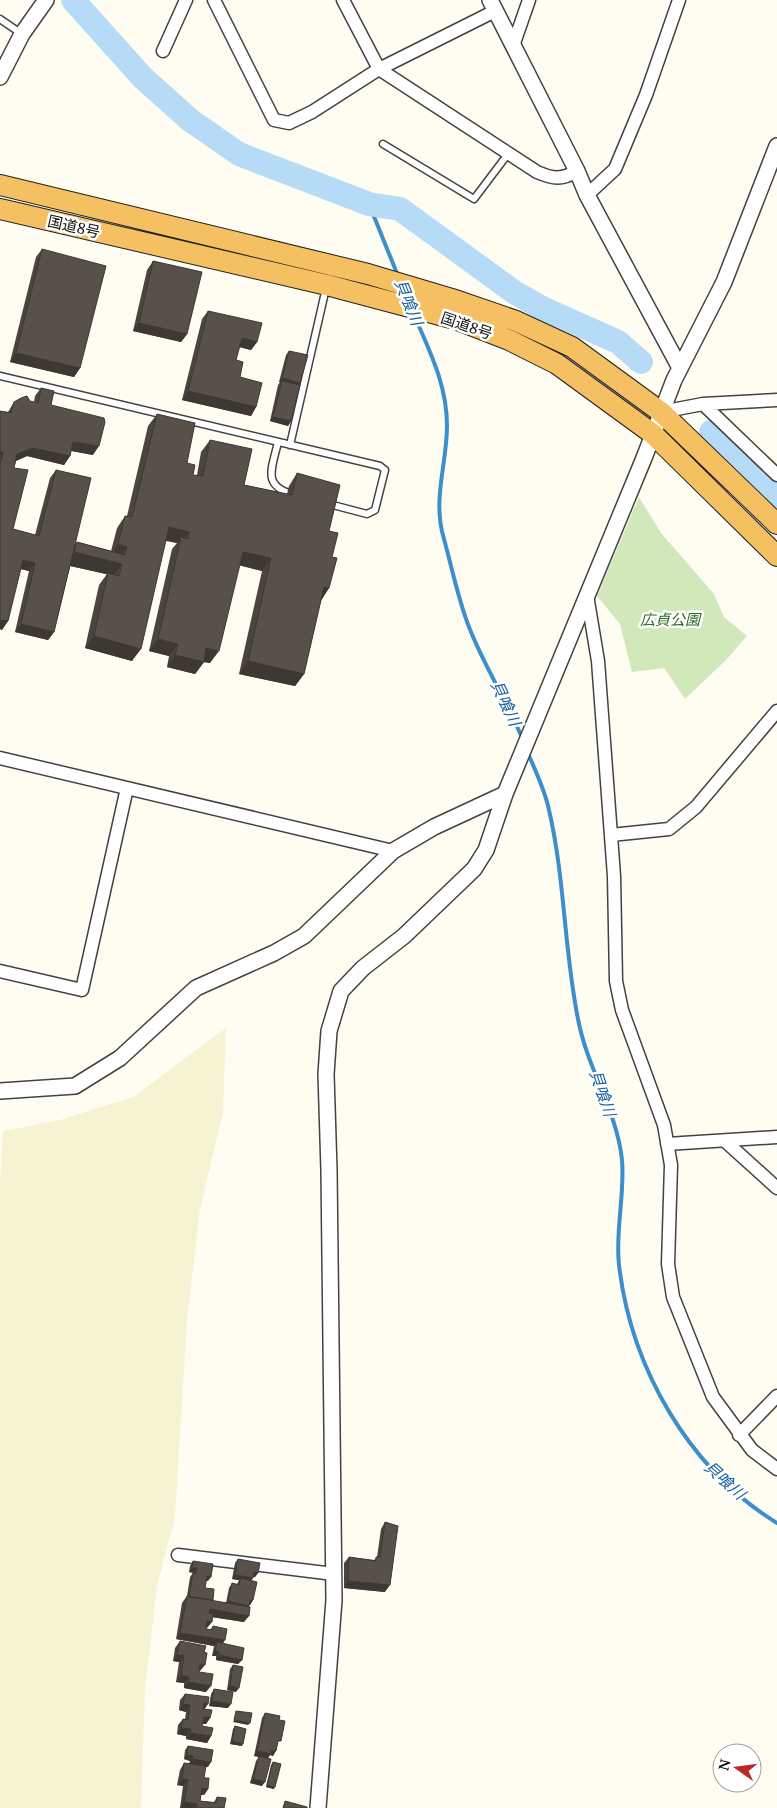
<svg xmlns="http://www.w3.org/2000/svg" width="777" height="1808" font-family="'Noto Serif','Noto Sans JP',serif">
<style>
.farmland{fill:#f5f3d1}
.green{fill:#d1e9ba}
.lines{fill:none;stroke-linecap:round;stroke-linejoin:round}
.stream{stroke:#3d8ecc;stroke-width:4}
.river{stroke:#b6dbf6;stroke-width:24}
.service-casing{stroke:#424242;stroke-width:9}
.minor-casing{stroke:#424242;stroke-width:15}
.tertiary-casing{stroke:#424242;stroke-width:18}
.trunk-casing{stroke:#202020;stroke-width:22}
.service{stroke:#fff;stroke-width:6}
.minor{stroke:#fff;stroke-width:12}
.tertiary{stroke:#fff;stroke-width:15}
.trunk{stroke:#f5c061;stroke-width:20}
.wall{fill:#4b4540}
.shaded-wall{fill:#3d3834}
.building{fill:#57504b;stroke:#3d3834}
.labels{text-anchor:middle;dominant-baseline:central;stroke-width:5;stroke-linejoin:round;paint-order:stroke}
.street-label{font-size:15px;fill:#0f0f0f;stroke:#fff}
.park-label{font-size:15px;font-style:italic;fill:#2b671f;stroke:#fff}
.water-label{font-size:16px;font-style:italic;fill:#1860a0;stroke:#fff}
</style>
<rect width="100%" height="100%" fill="#fffdf1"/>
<path class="farmland" d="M226 1028 223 1113 200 1209 187 1321 175 1517 157 1586 145 1689 141 1808H0V1184L3 1131 60 1120 133 1097Z"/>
<path class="green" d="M639 497 661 533 714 594 724 617 747 636 726 660 685 699 664 668 632 672 620 624 597 596Z"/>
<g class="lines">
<path class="stream" d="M369 204 398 276
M414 315C430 352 447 385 447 426 447 464 432 500 444 539 452 568 458 599 469 627 484 666 507 701 523 740
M527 751C535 770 545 790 549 810 565 879 564 950 578 1019 587 1068 617 1111 622 1160 625 1195 615 1231 619 1265 631 1368 689 1469 777 1523"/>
<path class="river" d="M73 0 143 78 190 120 239 154 369 204 400 209 514 292 542 308 618 342 641 362
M711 432 777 496"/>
<g class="service-casing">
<path id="service" d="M0 19 22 34
M383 144 474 199 508 154
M0 376 380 466 385 470 375 510 367 514 329 504
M278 442C272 469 261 486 295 495
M290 445 326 288"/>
</g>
<g class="minor-casing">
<path id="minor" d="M214 0 274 120 289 123 312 112 379 69 495 11
M343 0 379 69 537 172C553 179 562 180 577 171
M513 46 529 0
M163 51 186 0
M587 195 615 169 646 95 679 0
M703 404 777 475
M661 412 703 404 777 400
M587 595 598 661 614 876 616 981 622 1010 664 1125 671 1165 668 1264 673 1297 713 1397 752 1450 777 1469
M0 758 393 851
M611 835 669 829 696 807 777 711
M0 971 82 990 127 788
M725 1141 777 1188
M667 1144 777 1137
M739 1435 777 1396
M178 1555 334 1574"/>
</g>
<g class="tertiary-casing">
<path id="tertiary" d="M490 0 577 171 587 195 680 368
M0 77 22 34 46 0
M0 1091 75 1086 120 1058 196 988 274 953 304 936 393 851 434 827 505 794
M318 1808 334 1600 329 1170 326 1074 329 1031 341 991 363 968 404 936 474 869 486 850 505 794 644 458 674 380 724 282 777 146"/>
</g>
<g class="trunk-casing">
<path id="trunk" d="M0 185 368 274 452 299 516 321 572 347 661 412 777 524
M0 209 327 285 455 319 509 340 557 364 653 434 777 556"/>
</g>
<use href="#service" class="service"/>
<use href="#minor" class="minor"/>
<use href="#tertiary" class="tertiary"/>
<use href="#trunk" class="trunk"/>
</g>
<path class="wall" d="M42 249 80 368 74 377 10 362 36 257Z
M153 261 187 334 181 342 133 331 147 270Z
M208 311 257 342 251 350 239 347 236 360 240 377 256 407 251 416 182 400 202 319Z
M289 351 300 383 299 385 291 421 288 426 270 421 278 385 280 382H279L286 355Z
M41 388 51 405 93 455 71 451 70 456 64 465 27 456 16 461 14 468 13 529 35 535 50 478 56 470 75 545 77 542 111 551 117 528 125 516H127L148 426 157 414 193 475H197L201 452 210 440 244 485 287 494 289 486 297 473 329 531 332 557 329 588 321 600 304 674 295 686 239 674 262 571 239 565 210 663 204 662 195 674 167 667 169 656 149 651 172 549 177 543 166 541 132 661 85 648 99 585 107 574 70 566 54 632 48 640 15 632 29 571 20 569 8 621 2 630 0 629V411L8 412 14 402H34L35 396Z
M385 1522V1592L344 1588V1563L349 1557 374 1560 377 1557 381 1529Z
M238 1559 258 1573 255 1577H253L251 1580 253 1600 250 1605H249L248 1607 244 1622 212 1617 206 1629 210 1630 213 1626 223 1644 242 1660 238 1664 216 1660V1656H212L214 1646 176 1639 182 1603 187 1596 190 1577 193 1573H194L189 1572 190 1566 193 1561 208 1581H206L205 1588 212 1601 226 1603 229 1588 232 1583 237 1584 239 1580 232 1579 235 1563Z
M180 1641 200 1671H199L206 1692 184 1688V1683L176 1682 179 1662 173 1661 175 1648Z
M233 1665 236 1692 227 1690 230 1669Z
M214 1689 228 1708 209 1706 211 1694Z
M185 1694 205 1709 210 1718 206 1724H202V1726L211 1736 207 1743 186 1739V1736L177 1734 178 1725 183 1719H185L186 1712 179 1710 180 1700Z
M265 1713 278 1746 277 1745 273 1756 270 1755 268 1758 262 1786 250 1783 256 1761 259 1757 254 1756 262 1718Z
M235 1726 242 1746 230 1744 233 1729Z
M188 1746 208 1767H205L204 1778 208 1789 204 1795H201L200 1801 214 1802 217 1797 224 1808H180L183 1786 177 1785 180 1770 184 1763 189 1764 190 1761 184 1759 185 1750Z
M273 1762 274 1789 266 1787 271 1765Z"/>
<path class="shaded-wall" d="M139 323 187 334 181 342 133 331Z
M242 338 257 342 251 350 236 346Z
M16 353 80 368 74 377 10 362Z
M282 378 300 383 297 387 282 381 280 382H279Z
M188 391 256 407 251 416 182 400Z
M273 417 291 421 288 426 270 421Z
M73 442 99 446 93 455 67 450Z
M33 448 70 456 64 465 27 456 11 463 17 454Z
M0 452H3L0 457Z
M169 527 189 532 181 544V537L177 543 160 539Z
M118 544 127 547 118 559 109 557Z
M74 552 122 564 114 576 66 565Z
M243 552 271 558 262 571 234 564Z
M23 560 35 563 29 571 17 568Z
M324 587 329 588 321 601Z
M0 620 8 621 2 630 0 629Z
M21 624 54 632 48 640 15 632Z
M94 636 141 649 132 661 85 648Z
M158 639 178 644 169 656 149 651Z
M206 648 219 651 210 663 198 661Z
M175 655 204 662 195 674 167 667Z
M248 661 304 674 295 686 239 674Z
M192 1568H197L194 1573 189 1572Z
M254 1572 258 1573 255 1577H251Z
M235 1575 253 1578 250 1582 241 1578 239 1580 232 1579Z
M207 1576 211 1577 208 1581 204 1580Z
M348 1581 390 1585 385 1592 344 1588Z
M250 1600H253L250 1605 247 1604Z
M228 1601 249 1606 246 1610 225 1606Z
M210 1609 249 1616 244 1622 205 1616Z
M207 1621 212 1622 207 1628 203 1627Z
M180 1633 225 1640 221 1647 217 1642 214 1646 176 1639Z
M215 1651 219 1652 216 1656H212Z
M177 1655 184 1656 179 1662 173 1661Z
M219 1655 242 1660 238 1664 216 1660Z
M200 1664 205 1665 200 1671 196 1670Z
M181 1675 189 1677 184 1683 176 1682Z
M188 1682 211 1686 206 1692 184 1688Z
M230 1686 239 1688 236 1692 227 1690Z
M212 1701 231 1704 228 1708 209 1706Z
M204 1703 208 1704 204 1710H199Z
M183 1704 190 1705 186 1712 179 1710Z
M204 1717 210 1718 206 1724 199 1723Z
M234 1720 250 1723 248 1725 233 1722Z
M181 1728 191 1729 186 1736 177 1734Z
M190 1733 211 1736 207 1743 186 1739Z
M232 1741 243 1744 242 1746 230 1744Z
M257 1751H276L273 1756 270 1755 268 1758 254 1756Z
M187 1755 193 1756 190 1761 184 1759Z
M192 1759 211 1762 208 1767 189 1764Z
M182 1779 188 1780 183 1786 177 1785Z
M253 1779 265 1782 262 1786 250 1783Z
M267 1785 275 1787 274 1789 266 1787Z
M202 1788 208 1789 204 1795 198 1794Z
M184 1802 197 1804 194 1808H180Z"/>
<path class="building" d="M42 249 106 266 80 368 16 353Z
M153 261 202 272 187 334 139 323Z
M208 311 262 323 257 342 242 338 236 360 243 362 240 377 262 383 256 407 188 391Z
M289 351 308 355 300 383 282 378Z
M282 381 300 385 291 421 273 417Z
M41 388 54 391 51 405 104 418 105 422 99 446 73 442 70 456 33 448 17 454 14 468 28 470 13 529 39 536 56 470 91 478 54 632 21 624 35 563 23 560 8 621 0 620V465L3 452H0V411L11 413 14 402 21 398 27 396 30 401 38 403Z
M157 414 195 423 187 463 195 465 193 475 203 476 210 440 252 449 244 485 292 495 297 473 340 485 329 531 338 533 332 557 337 558 329 588 324 587 304 674 248 661 271 558 243 552 219 651 206 648 204 662 175 655 178 644 158 639 181 537 188 539 189 532 169 527 141 649 94 636 108 573 119 576 122 564 74 552 77 542 125 555 127 547 118 544 125 516 132 517Z
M385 1522 398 1526 390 1585 348 1581 349 1557 376 1561V1557H380Z
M238 1559 260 1563 258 1573 254 1572 253 1578 235 1575Z
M193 1561 213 1564 211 1577 207 1576 205 1588 214 1589 213 1600 189 1597 193 1573 196 1574 197 1568H192Z
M241 1578 257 1582 253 1600H250L249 1606 228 1601 232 1583 239 1585Z
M187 1596 250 1607 249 1616 210 1609 209 1613 213 1614 212 1622 207 1621 206 1629 212 1630 213 1626 227 1629 225 1640 180 1633Z
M180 1641 206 1646 204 1652 207 1653 205 1665 200 1664 199 1672 213 1674 211 1686 188 1682 189 1677 181 1675 184 1656 177 1655Z
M217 1642 244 1648 242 1660 219 1655V1652L215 1651Z
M233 1665 243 1667 239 1688 230 1686Z
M214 1689 233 1692 231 1704 212 1701Z
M185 1694 209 1697 208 1704 204 1703 203 1709 212 1710 210 1718 204 1717 202 1726 213 1728 211 1736 190 1733 191 1729 181 1728 183 1719 188 1720 190 1705 183 1704Z
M236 1711 252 1713 250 1723 234 1720Z
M265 1713 280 1716 279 1720 285 1721 281 1741H278L276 1751H271V1754L257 1751Z
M235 1726 246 1729 243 1744 232 1741Z
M188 1746 213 1750 211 1762 192 1759 193 1756 187 1755Z
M259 1756 271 1759 265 1782 253 1779Z
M273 1762 281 1764 275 1787 267 1785Z
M184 1763 206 1766 204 1778H209L208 1789 202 1788 200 1801 216 1803 217 1797 226 1798 224 1808H196L197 1804 184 1802 188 1780 182 1779Z
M285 1801 307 1807V1808H283Z"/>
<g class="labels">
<g class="street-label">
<text transform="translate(74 226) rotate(13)">国道8号</text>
<text transform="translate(467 325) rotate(19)">国道8号</text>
</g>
<g class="park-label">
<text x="670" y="619">広貞公園</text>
</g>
<g class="water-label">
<text transform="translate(409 302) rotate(68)">貝喰川</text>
<text transform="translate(506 703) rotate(65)">貝喰川</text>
<text transform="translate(603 1093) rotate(71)">貝喰川</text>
<text transform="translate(725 1480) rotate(42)">貝喰川</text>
</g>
</g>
<g transform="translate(737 1768) rotate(284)"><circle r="24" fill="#ffffff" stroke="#9f9f9f"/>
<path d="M0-4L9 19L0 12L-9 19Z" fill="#be2728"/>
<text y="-8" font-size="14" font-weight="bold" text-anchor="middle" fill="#0f0f0f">N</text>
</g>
</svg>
